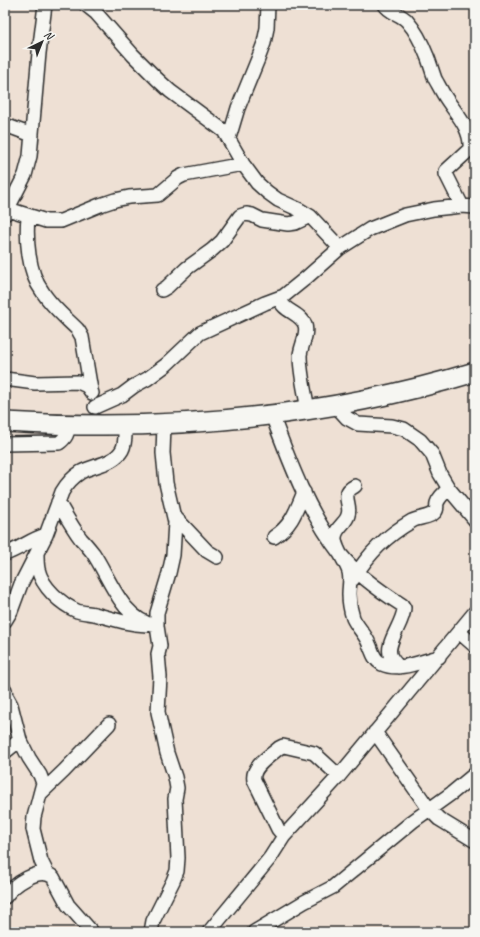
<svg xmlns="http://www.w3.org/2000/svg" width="480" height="937" font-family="Caveat,sans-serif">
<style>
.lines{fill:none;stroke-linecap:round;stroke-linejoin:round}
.minor-casing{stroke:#2b2b2b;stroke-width:16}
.highway-casing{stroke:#2b2b2b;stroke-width:22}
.minor{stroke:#f6f6f2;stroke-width:13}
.highway{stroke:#f6f6f2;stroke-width:19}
</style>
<rect width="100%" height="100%" fill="#eee0d4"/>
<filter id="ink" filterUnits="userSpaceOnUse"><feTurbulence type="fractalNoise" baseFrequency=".025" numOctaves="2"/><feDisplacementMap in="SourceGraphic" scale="8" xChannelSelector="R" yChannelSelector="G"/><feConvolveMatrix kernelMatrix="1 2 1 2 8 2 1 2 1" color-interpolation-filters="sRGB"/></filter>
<g filter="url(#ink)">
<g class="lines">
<g class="minor-casing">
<path id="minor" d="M86 5 96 13 133 55 157 79 170 91 224 131 243 164 257 183 267 192 278 200 300 210 310 216 340 248
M385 5C390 13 401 14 407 21 416 31 422 43 427 56 430 63 432 71 435 79 438 84 441 90 444 95 454 112 472 128 470 149L446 171V174L462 206
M5 125 32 135
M229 138 238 108 258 59 264 43 267 28 268 5
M8 209 46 221H61L100 205 115 200 129 197 158 195 178 178 184 175 243 164
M5 214 25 175 30 156 39 53 45 5
M28 216C26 239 28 272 42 291 51 306 66 318 78 330L82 337 91 390
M162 290 167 287 187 268 212 250 222 241 240 216 246 214 252 215 262 220 288 224 295 223 310 216
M5 379 35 383 78 382 87 386 92 393
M336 406 347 418 358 424 392 426 404 429 420 440 432 454 440 474 449 489 475 520
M95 407 122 395 134 386 147 379 166 365 200 333 265 303 281 297
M308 410C305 392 300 373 300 355 301 346 308 334 305 325 301 313 282 311 280 299L306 278 340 248 370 229 405 215 434 209 462 206 475 207
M272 415C290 463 309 514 341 555 357 575 380 591 402 605L404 608C404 623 384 644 391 657 393 661 396 664 399 667
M5 444 59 443C66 438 68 433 69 425
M355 486C339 494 352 504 348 515 346 524 334 528 335 539 336 551 346 561 349 572 351 580 349 586 349 594 349 601 351 612 353 618 357 627 366 635 369 644 373 652 373 659 382 664 400 672 421 661 439 657
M58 502C65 514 72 527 81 539 85 543 89 548 93 553 110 578 122 621 157 626
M174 516 207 551 217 557
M274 537C292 525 296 511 304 492
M37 553C37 558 37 564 38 569 42 587 61 604 77 611 83 613 92 613 98 615 116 620 128 624 147 625
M5 554C20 549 31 539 46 535
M353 579C369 553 386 536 412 521 419 517 430 518 435 512 438 509 436 506 437 503 439 497 445 492 449 489
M5 621 11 611 21 584 46 535 62 492C66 485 73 477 81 472 94 465 114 464 122 450 126 443 125 433 125 426
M459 632 475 646
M5 690 6 696 11 705 20 740 29 758 40 775 43 783 34 817 33 829 41 861 47 873
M375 732 429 809 439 819 475 841
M5 752 20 740
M40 794 64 771 109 724
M284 836 278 829 254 780C251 767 270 756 279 748L283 746 288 747 314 753 339 776
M5 897C13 885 39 866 53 877L68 905 92 932
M151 932 153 921 173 881 177 871 178 858 175 799 177 788 175 777 167 753 158 712 160 677 158 654 160 646 157 626V613L169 573 173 555 175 522 166 483 163 453 164 425
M209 932 270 858 284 836 339 776 475 612
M254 932 304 902 333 887 413 821 452 793 475 774"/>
</g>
<g class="highway-casing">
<path id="highway" d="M5 422C163 432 323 418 475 372"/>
</g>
<use href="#minor" class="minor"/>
<use href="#highway" class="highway"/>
</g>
</g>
<rect width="480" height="937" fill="none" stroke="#f6f6f2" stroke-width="20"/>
<rect x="10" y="10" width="460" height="917" fill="none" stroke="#2b2b2b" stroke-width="1.5" filter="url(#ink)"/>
<g transform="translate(42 42) rotate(43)" stroke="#f6f6f2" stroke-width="3" paint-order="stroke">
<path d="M0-3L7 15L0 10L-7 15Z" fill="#2b2b2b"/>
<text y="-6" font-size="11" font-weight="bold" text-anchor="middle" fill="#2b2b2b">N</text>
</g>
</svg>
